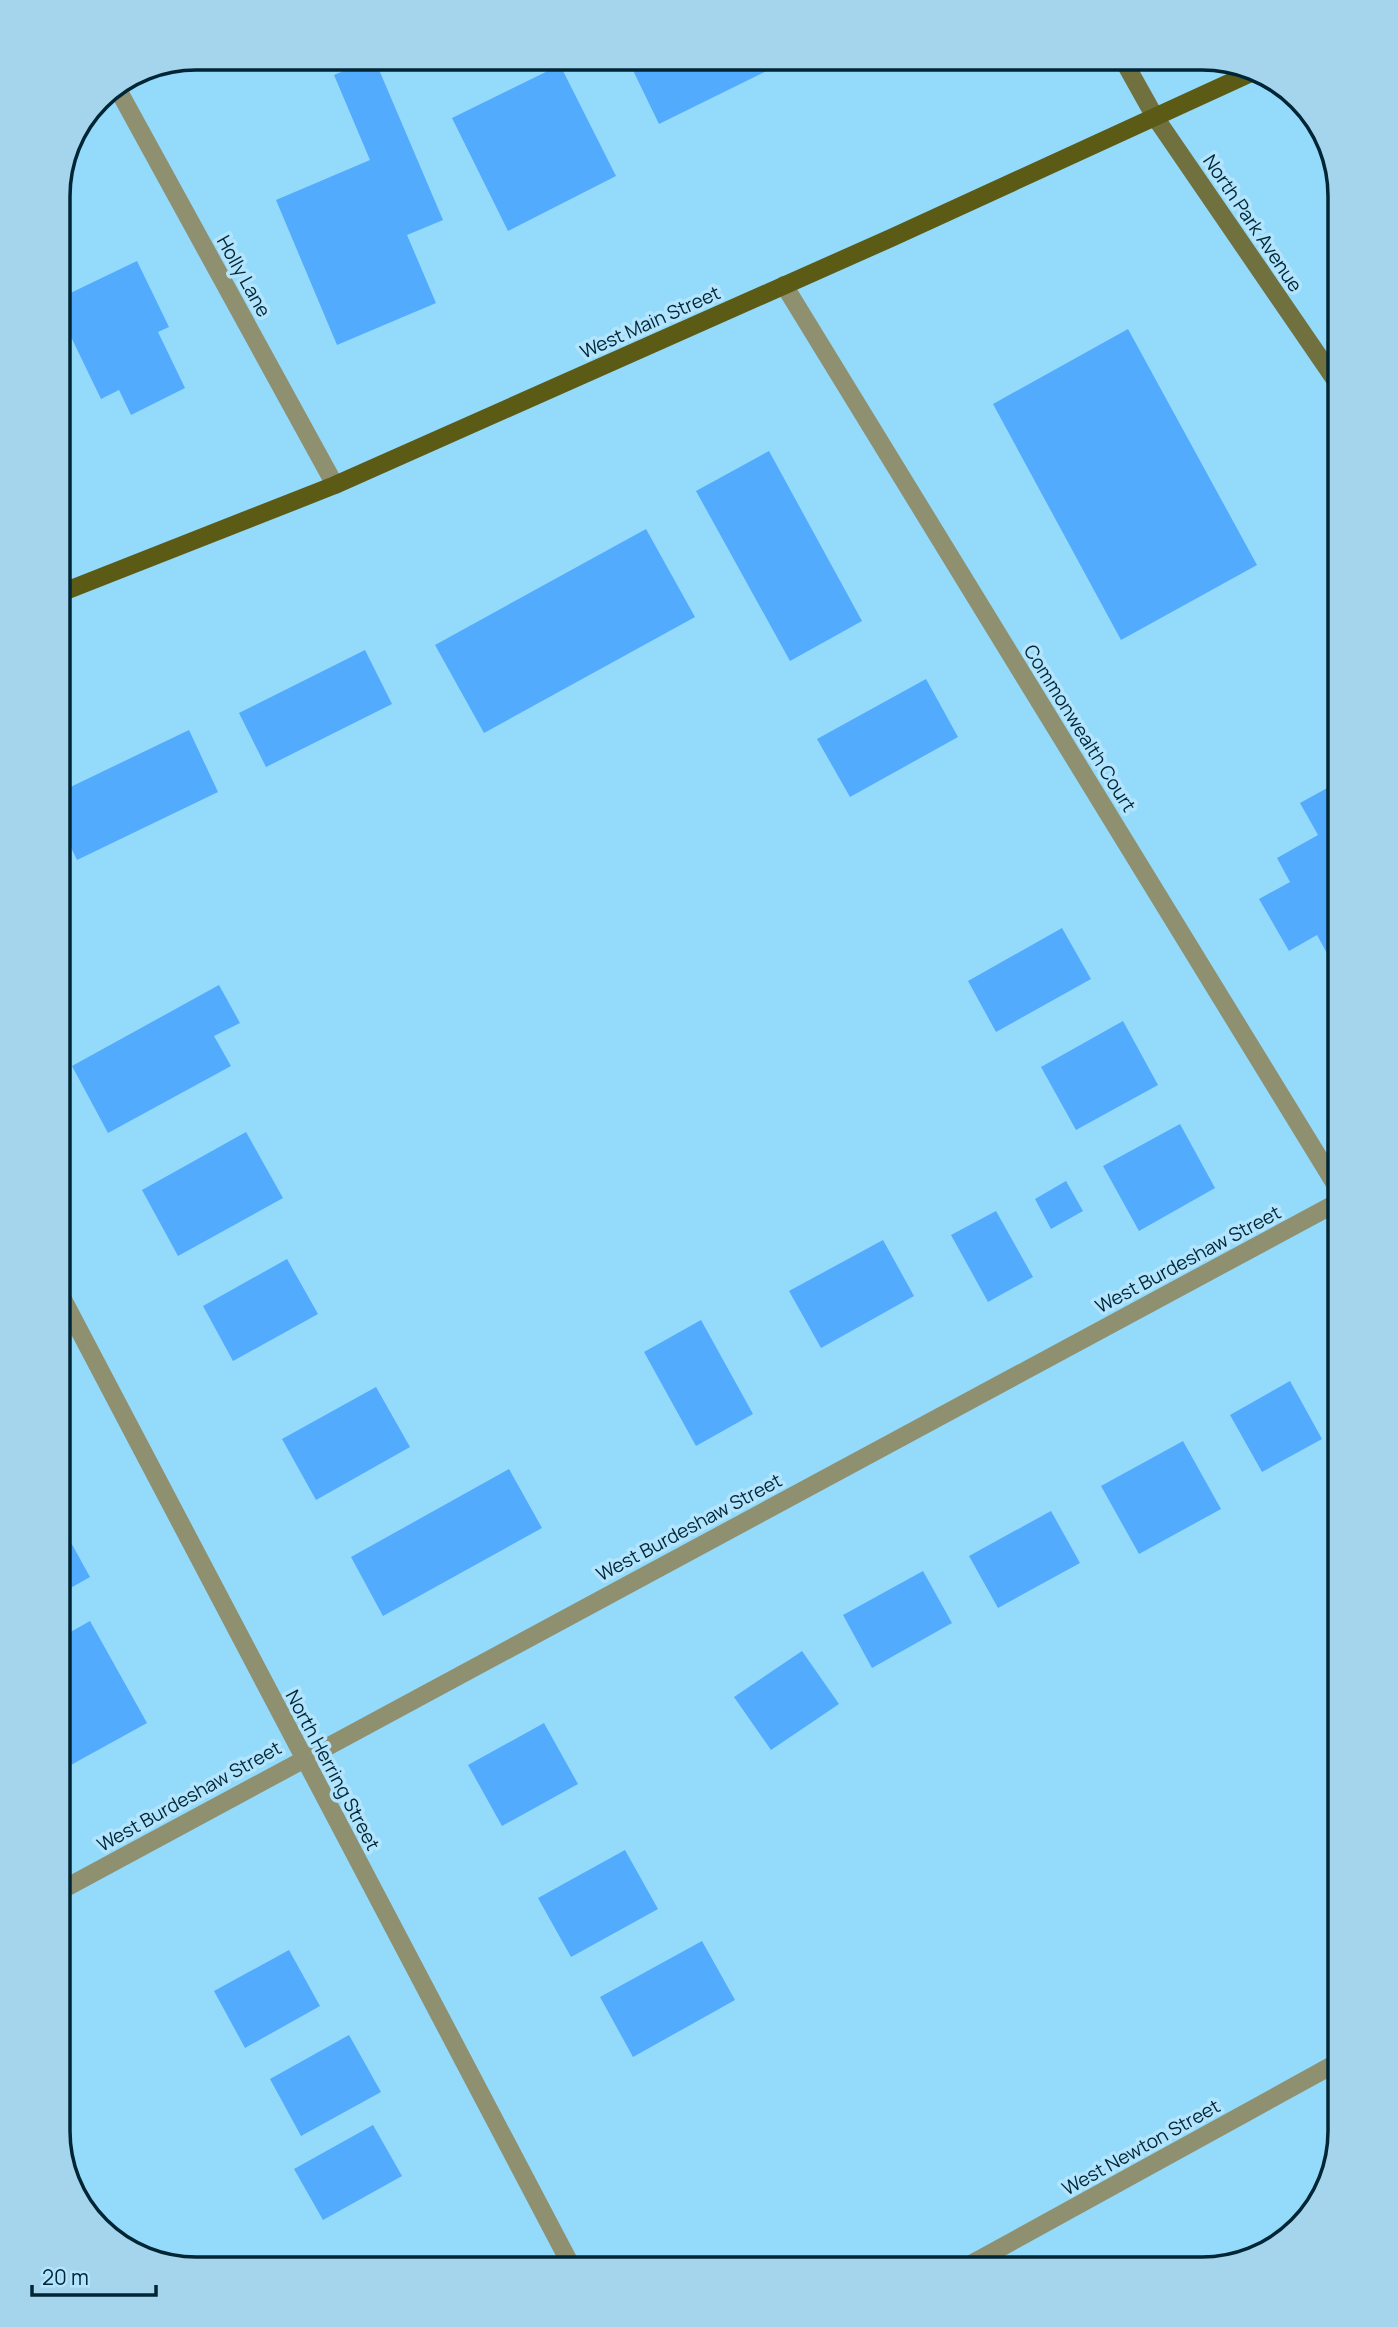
<svg xmlns="http://www.w3.org/2000/svg" width="1398" height="2327" font-family="Manrope,sans-serif">
<style>
.building{fill:#53abfe}
.lines{fill:none;stroke-linecap:round;stroke-linejoin:round}
.street{stroke:#8f906f;stroke-width:18}
.secondary{stroke:#71713f;stroke-width:18}
.primary{stroke:#5b5b16;stroke-width:18}
.labels{text-anchor:middle;dominant-baseline:central;stroke-width:7;stroke-linejoin:round;paint-order:stroke}
.street-label{font-size:19px;fill:#002635;stroke:#b2e4fd}
.rim{fill:none;stroke:#002635;stroke-width:3.5}
</style>
<rect width="100%" height="100%" fill="#94dafa"/>
<path class="building" d="M374 58 443 220 407 235 436 303 337 345 276 200 370 160 334 75Z
M627 58H793L659 124Z
M560 65 616 176 508 231 452 118Z
M137 261 169 327 158 332 185 388 131 415 119 390 101 399 58 310V299Z
M1128 329 1257 565 1121 640 993 404Z
M769 451 862 621 790 661 696 491Z
M646 529 695 617 484 733 435 645Z
M365 650 392 704 266 767 239 713Z
M926 679 958 737 850 797 817 739Z
M189 730 218 792 77 860 58 820V793Z
M1340 781V977L1317 935 1289 951 1259 899 1290 882 1277 858 1318 835 1300 803Z
M1062 928 1091 979 996 1032 968 981Z
M219 985 240 1023 214 1036 231 1066 108 1133 72 1066Z
M1123 1021 1158 1085 1076 1130 1041 1067Z
M1180 1124 1215 1188 1139 1231 1103 1166Z
M246 1132 283 1198 178 1256 142 1190Z
M1066 1181 1083 1211 1051 1229 1035 1199Z
M996 1211 1033 1277 988 1302 951 1235Z
M883 1240 914 1296 821 1348 789 1291Z
M287 1259 318 1314 233 1361 203 1306Z
M701 1320 753 1414 696 1446 644 1352Z
M1290 1381 1322 1439 1262 1472 1230 1415Z
M376 1387 410 1447 316 1500 282 1439Z
M1183 1441 1221 1509 1139 1554 1101 1486Z
M509 1469 542 1528 383 1616 351 1557Z
M1051 1511 1080 1563 998 1608 969 1556Z
M58 1519 90 1577 58 1595Z
M923 1571 952 1623 872 1668 843 1615Z
M90 1621 147 1723 60 1771 58 1639Z
M802 1651 839 1704 771 1750 734 1697Z
M544 1723 578 1784 502 1826 468 1765Z
M625 1850 658 1909 571 1957 538 1898Z
M702 1941 735 2000 633 2057 600 1997Z
M289 1950 320 2006 245 2048 214 1991Z
M349 2035 381 2092 301 2136 270 2079Z
M373 2125 402 2176 323 2220 294 2169Z"/>
<g class="lines">
<path class="street" d="M116 86 335 485
M784 285 1340 1192
M58 1290 573 2269
M58 1892 1340 1201
M962 2269 1340 2061"/>
<path class="secondary" d="M1122 58 1155 117 1340 387"/>
<path class="primary" d="M58 594 335 485 891 238 1253 72"/>
</g>
<g class="labels">
<g class="street-label">
<text transform="translate(1253 223) rotate(56)">North Park Avenue</text>
<text transform="translate(244 276) rotate(61)">Holly Lane</text>
<text transform="translate(650 322) rotate(-24)">West Main Street</text>
<text transform="translate(1080 728) rotate(58)">Commonwealth Court</text>
<text transform="translate(1188 1259) rotate(-28)">West Burdeshaw Street</text>
<text transform="translate(689 1527) rotate(-28)">West Burdeshaw Street</text>
<text transform="translate(333 1770) rotate(62)">North Herring Street</text>
<text transform="translate(189 1796) rotate(-29)">West Burdeshaw Street</text>
<text transform="translate(1141 2147) rotate(-29)">West Newton Street</text>
</g>
</g>
<path d="M0 0H1398V2327H0ZM196 70H1202A126 126 0 0 1 1328 196V2131A126 126 0 0 1 1202 2257H196A126 126 0 0 1 70 2131V196A126 126 0 0 1 196 70Z" fill="#a4d5ed" fill-rule="evenodd"/>
<path class="rim" d="M196 70H1202A126 126 0 0 1 1328 196V2131A126 126 0 0 1 1202 2257H196A126 126 0 0 1 70 2131V196A126 126 0 0 1 196 70Z"/>
<path d="M32 2285v10h124v-10" fill="none" stroke="#002635" stroke-width="3.5"/>
<text x="42" y="2285" font-size="21" fill="#002635" stroke="#b2e4fd" stroke-width="5" paint-order="stroke">20 m</text>
</svg>
